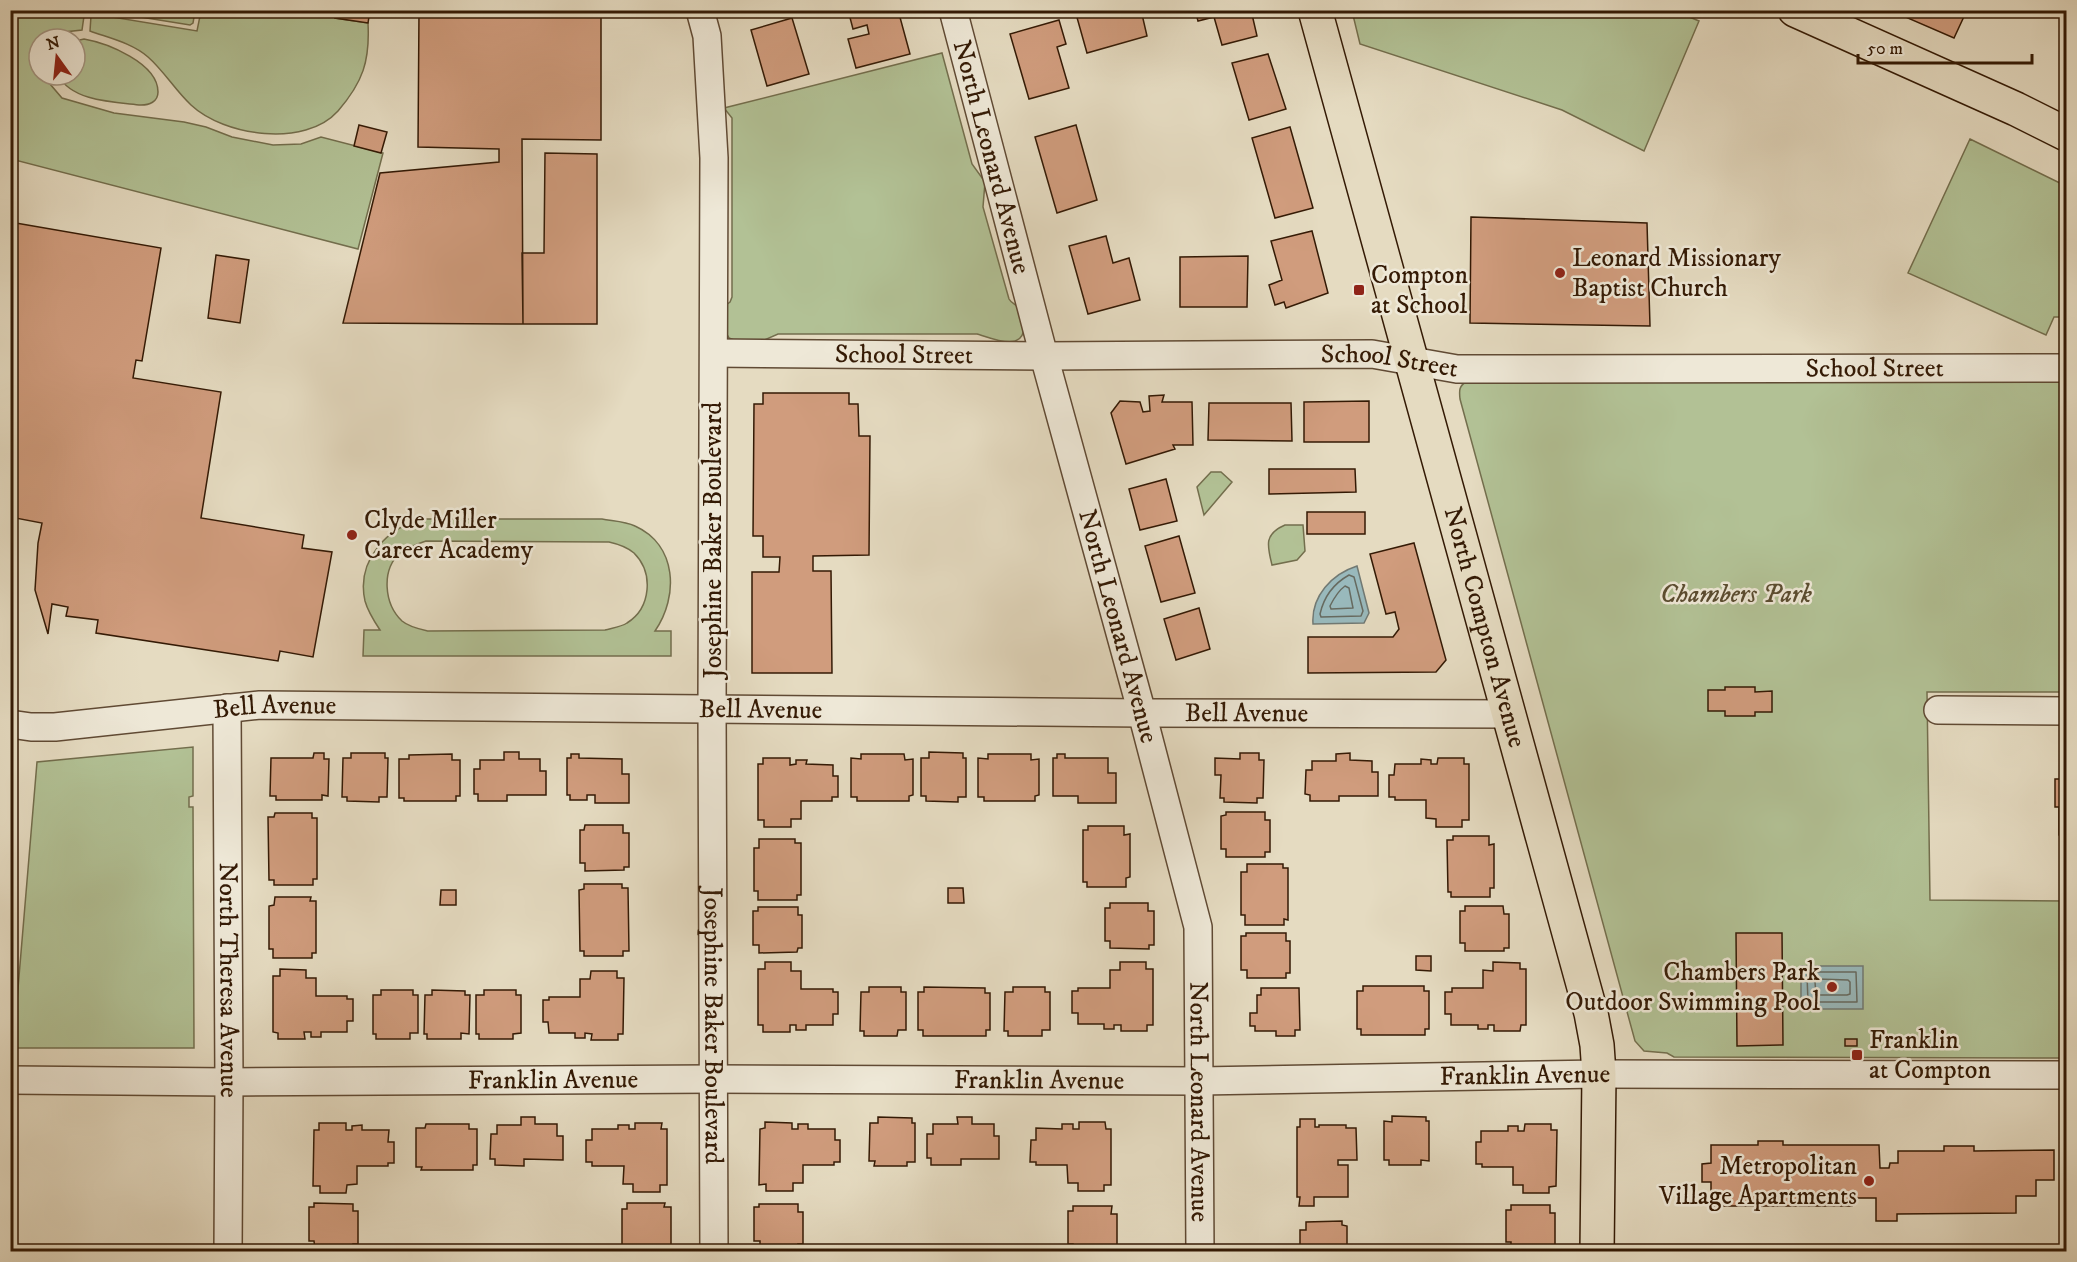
<svg xmlns="http://www.w3.org/2000/svg" width="2077" height="1262" font-family="'IM FELL DW Pica',serif">
<style>
.green{fill:#b2c195;stroke:#736e4d;stroke-width:1.5;fill-rule:evenodd}
.water{fill:#99b9bc;stroke:#717973;stroke-width:1.5}
.lines{fill:none;stroke-linecap:round;stroke-linejoin:round}
.shore{stroke:#666a60;stroke-width:1.5}
.building{fill:#d09c7d;stroke:#341a05;stroke-width:1.5}
.minor-casing{stroke:#604a34;stroke-width:30}
.major-casing{stroke:#341a05;stroke-width:36}
.minor{stroke:#eee8d7;stroke-width:27}
.major{stroke:#e5dbc1;stroke-width:33}
.poi-dot{fill:#8f2418;stroke:#eee8d7;stroke-width:2}
.labels{text-anchor:middle;dominant-baseline:central;stroke-width:5;stroke-linejoin:round;paint-order:stroke}
.street-label{font-size:26px;fill:#341a05;stroke:#eee8d7}
.poi-label{font-size:26px;fill:#341a05;stroke:#eee8d7;text-anchor:start}
.park-label{font-size:26px;font-style:italic;fill:#5a4c30;stroke:#eee8d7}
</style>
<rect width="100%" height="100%" fill="#e5dbc1"/>
<filter id="stains"><feTurbulence type="fractalNoise" baseFrequency=".00333" numOctaves="4"/><feColorMatrix values="0 0 0 0 .2 0 0 0 0 .09 0 0 0 0 .02 0 0 0 .5 -.17"/></filter>
<radialGradient id="worn" r=".72"><stop offset=".6" stop-color="#630" stop-opacity="0"/><stop offset="1" stop-color="#630" stop-opacity=".3"/></radialGradient>
<path class="green" d="M65 10 83 13 84 16 82 30 64 32 55 39H39V75H45L50 84 62 98 114 113 184 122 206 127 232 137 273 145 301 144 321 137 383 153 358 249 11 159 10 11Z
M336 10 335 18 368 23C370 61 363 82 338 111 305 148 224 136 191 105 175 90 164 71 148 57 132 43 109 38 90 31L91 16 94 14 197 31 201 11Z
M103 11H195L193 23 190 25Z
M1675 11 1699 21 1644 151 1562 110 1360 44 1352 11Z
M84 39C107 43 158 63 158 92 158 102 149 105 141 105 115 102 72 102 58 75H75V41Z
M942 53 972 164 985 182 983 207 1009 299C1011 303 1016 304 1019 308 1021 311 1024 322 1024 326 1024 354 989 337 977 334H778L762 341 734 340 729 338 726 333V305L730 302 732 297V118L724 108Z
M1970 139 2066 186V317H2054L2046 335 1908 273Z
M2066 379V692H1927L1930 900 2066 901V1058L1674 1057 1667 1053 1644 1051 1635 1041 1460 399C1459 390 1459 386 1467 381Z
M1211 472H1221L1232 482 1204 515 1197 487Z
M425 519H602C613 521 625 521 635 526 677 545 679 596 655 631H671V656H363L364 630H380C374 621 368 612 365 601 356 561 387 526 425 519ZM426 541 609 542C618 544 627 547 634 553 654 573 651 608 627 623 621 627 612 628 605 630L428 631C419 629 409 627 402 621 384 604 381 570 400 553 408 547 417 544 426 541Z
M1285 525H1303L1305 551 1297 560 1272 565C1267 545 1264 534 1285 525Z
M193 747V796L189 797V807H193L194 1048H13L37 762Z"/>
<path class="water" d="M1357 566 1369 613 1364 623 1313 624C1311 596 1332 574 1357 566Z
M1801 966H1863V1009H1801Z"/>
<g class="lines">
<path class="shore" d="M1349 575 1354 577 1363 611 1361 616 1321 617 1320 614C1324 596 1333 584 1349 575Z
M1345 586 1349 588 1353 608 1331 609 1330 606C1334 598 1338 591 1345 586Z
M1809 972H1856L1857 1002H1808L1807 975Z
M1817 979 1848 980 1850 982V994L1847 995H1816L1815 982Z"/>
</g>
<path class="building" d="M336 10H370L368 23 335 18Z
M601 10V140L522 139 523 324 343 323 380 173 499 162V149L418 147 419 11Z
M848 10H898L910 54 856 68 848 39 869 34 867 25 853 29Z
M1086 10H1141L1147 36 1087 53 1076 14Z
M1195 10H1251L1257 36 1222 45 1214 17 1198 21Z
M1906 10H1967L1954 38 1903 16Z
M792 18 809 74 767 86 751 30Z
M1059 20 1066 44 1057 47 1069 88 1029 99 1010 34Z
M1268 54 1286 109 1249 120 1232 63Z
M359 125 387 132 381 153 354 146Z
M1076 125 1097 200 1057 213 1035 137Z
M1290 127 1313 208 1275 218 1252 138Z
M545 153 597 154V324H523L522 253H544Z
M1471 217 1647 223 1650 326 1470 323Z
M10 222 161 248 142 361 136 360 133 378 221 392 201 518 304 535 302 548 332 552 313 657 280 651 278 661 96 633 98 620 66 616 68 607 52 604 48 634 35 590 38 543 42 523 10 517Z
M1312 231 1328 293 1286 308 1284 302 1275 305 1269 285 1282 280 1271 241Z
M1106 236 1113 263 1129 258 1140 300 1088 314 1069 246Z
M216 255 249 260 240 323 208 318Z
M1248 256 1247 307H1180V257Z
M763 393H849V404H858L859 436H870L869 555 813 556V571H831L832 673H752V572H779L780 557H763V536H753L754 404H763Z
M1164 395 1162 402H1192L1193 445H1173L1175 449 1126 464 1111 413 1120 401 1140 402 1143 412 1150 411 1149 396Z
M1369 401V442H1304V402Z
M1209 403H1291L1292 441 1208 440Z
M1269 469H1355L1356 492 1269 494Z
M1166 479 1177 521 1140 530 1129 489Z
M1307 512H1365V534H1307Z
M1179 536 1195 593 1161 602 1145 546Z
M1414 543 1446 660 1436 672 1308 673V637H1393L1399 629 1395 612 1386 614 1370 554Z
M1199 608 1210 649 1176 660 1164 619Z
M1725 687H1755V692L1772 691V712H1755V716H1725V711H1708V690H1725Z
M504 752H519V759H540V771H546V795H507V801H478V794H474V769H480V760H504Z
M929 752 963 753V758H966V797H958V802L926 801V796H921V758H929Z
M314 753H324V759H329L328 796 322 795V800H276V796H270L271 758H313Z
M351 753H385V758H388L387 797H379V802L347 801V797H342L343 758H351Z
M1240 753H1259V760H1264L1263 798H1257V803L1224 802V798H1220L1221 775H1215V758L1240 759Z
M1350 753V760L1372 761V772H1378V796H1339V801H1310V795L1305 794 1306 770H1312V761H1336V754Z
M452 754V760H460V796H456V801H404V798H399V759H409V755Z
M571 754H579V758L622 759V774H629V803H595V795H587V800H570V795H567V758H571Z
M861 754H904L905 760 913 759V795L909 796V801H857V797H851V758L861 759Z
M988 754H1031V760L1039 759V795L1035 796V801H984V797H978V758L988 759Z
M1057 754H1065V758H1108V773H1116V803H1078V796H1053V758H1057Z
M763 758H790V765L796 764V760H807L806 764 833 765V776H838V797H832V801H801V819H791V827H764V820H758V764H763Z
M1438 758H1464V764H1469V820H1462V827H1436V819L1426 818V800H1395V797H1389V775H1394L1395 764H1421V759L1431 760V764H1437Z
M2055 779H2066V844L2059 835V807H2055Z
M1226 812H1265V820H1270V852H1265V857H1226V849H1221V816L1226 815Z
M275 813H312V818H317V879H313V885H274V880H269L268 817H274Z
M585 825H623V833H629V867H624V870L585 871V863H580V830H584Z
M1088 826H1124V835L1130 834V877L1126 878V887H1087V882H1083V830H1088Z
M1453 836H1489V845L1494 844V888H1490V897H1451V892H1448L1447 840H1453Z
M759 839H795V843H801V895H797V900H758V891H754V848H759Z
M1247 864H1283V868H1288V920L1284 919V925H1245V915H1241V872H1247Z
M584 884H622V888H628L629 951H623V956H584V951H580L579 890 584 889Z
M948 888H963L964 903H948Z
M441 890H456V905H440Z
M275 897H311L310 901H316V953H312V958H273V949H269V906L274 905Z
M1110 903H1148V911H1154V945H1149V949L1110 948V941H1105V908H1110Z
M1465 906H1503L1504 914H1509V948H1504V951H1465V943H1460V911H1465Z
M758 907H798V915H802V948H798L797 952 759 953V945H753V911H758Z
M1246 933H1286V941H1290V973H1286V978H1247V970H1241V936H1246Z
M1736 933H1782L1783 1045 1737 1046Z
M1416 956H1431V971L1416 970Z
M765 962H791V971H801V989H833V992H838V1014H833V1025H806V1030H796V1025H790V1032H763V1025H758V969H765Z
M1120 962H1146V969H1153V1025H1147V1031H1121V1025H1114V1029H1104V1024H1078V1013H1072V991H1078V988H1110V970H1120Z
M1493 962 1520 963V969H1526V1025H1521L1520 1031H1494V1025H1488V1029H1478V1025H1451V1014H1445V992H1452V988H1483V970L1493 971Z
M280 969 306 970V978H316V996H347V999H353V1021H347V1032H321V1037H311V1032H304L305 1039H278V1033L273 1032V976H280Z
M591 971H617V978H624L623 1034H618V1040H591L592 1034 585 1033V1038H575V1033H549L548 1022H543V1000H549V997H580V979H590Z
M1363 986H1424V991H1429V1029H1425V1035H1361V1029H1357V991H1363Z
M869 987H901V992H906V1030H898L897 1036H864V1031H860L861 992H869Z
M924 987 985 988V993H990V1030H986V1036H923V1030H918V992H924Z
M1013 987H1045V992H1050V1030H1042V1036H1008V1031H1004L1005 992H1013Z
M1261 988H1299L1300 1030H1295V1036H1276V1031H1255V1026H1250V1013H1257V995H1261Z
M381 990H413V995H418V1033H410V1039H376V1034H373V995H381Z
M432 990 465 991V995H470L469 1034 461 1033V1039H427V1034H424L425 995H432Z
M484 990H516V995H521V1033L513 1034V1039H479V1034H476V995H484Z
M1845 1039H1857V1046H1845Z
M1392 1116 1426 1117V1121H1429V1161L1421 1160V1165H1389V1160H1384V1121L1392 1122Z
M521 1117H535V1124H557V1136H563V1160L524 1159V1166L495 1165V1159H490L491 1134H497V1125H521Z
M878 1117 912 1118V1123H915V1162H907V1166H874L875 1161H869L870 1123H878Z
M957 1117H972V1124H994V1136H999V1159H961V1165H931V1158H927V1134H933V1124H958Z
M1300 1119H1315V1127H1319V1125H1346V1128H1356L1357 1160H1338V1165H1348V1197H1314V1206H1299L1300 1197H1297V1127H1300Z
M765 1122 792 1123V1129H798V1124H808V1129H835V1140H840V1162H834V1165H803V1183H793V1191H766V1184L759 1185 760 1129 765 1128Z
M1079 1122H1105L1106 1129H1111V1185H1104V1191H1078V1183H1068L1067 1165H1036V1162H1030L1031 1140H1036V1128L1062 1129V1124H1073V1129H1079Z
M319 1123H346V1130H352V1126L362 1125V1130H389L388 1142H394V1163H388V1166H357V1184L347 1185 346 1193H320V1186H313L314 1130H319Z
M635 1123H662L661 1129H667V1185H660V1192H633V1184H623L624 1166H592V1162H586V1140H592V1129H618V1125H629V1129H635Z
M426 1124H469V1129H477V1165H473V1170H421L422 1167H416V1128H425Z
M1525 1124H1551V1130H1557L1556 1186 1549 1187V1193H1523V1185H1513V1167H1482V1164H1476V1142H1481V1131H1508V1126H1518V1131H1524Z
M1758 1141H1783V1145H1879L1880 1168H1889L1890 1163H1898V1151H1944V1146H1974V1151L2054 1150V1180H2036V1196H2016V1213L1897 1214V1221H1876V1198H1852V1206H1711V1182H1702V1164L1711 1163V1145H1758Z
M314 1203 353 1204V1211H358V1244H353V1248L315 1249 314 1241H309V1207H314Z
M627 1203H665L664 1207H671V1252H622V1209H627Z
M759 1204H798V1212H803V1244H798L799 1249H760V1241H754V1207H759Z
M1511 1205H1550V1213H1555V1247H1550V1250H1511V1242H1506V1210H1511Z
M1073 1206H1112L1111 1214H1117V1248H1112V1251L1073 1252V1244H1068V1211H1073Z
M1342 1221V1225L1347 1226V1252H1300V1230H1306V1222Z
M928 1245H943V1252H928Z
M484 1246H499V1252H484Z"/>
<g class="lines">
<g class="minor-casing">
<g id="minor">
<path id="s1" d="M700 10 707 36 714 158 712 709 714 1252"/>
<path id="s2" d="M953 10 1044 356 1142 713 1198 927 1200 1252"/>
<path id="s3" d="M714 353 1044 356 1372 354 1457 369 2066 368"/>
<path id="s4" d="M227 708 229 1082 228 1252"/>
<path d="M1938 710 2066 711"/>
<path id="s5" d="M10 724 31 727H55L260 705 1142 713 1510 714"/>
<path id="s6" d="M10 1080 229 1082 713 1079 1200 1081 1599 1074 2066 1075"/>
</g>
</g>
<g class="major-casing">
<g id="major">
<path id="s7" d="M1315 10 1591 1013 1597 1045 1599 1074 1597 1252"/>
<path d="M1795 10 2016 109 2066 134"/>
</g>
</g>
<use href="#minor" class="minor"/>
<use href="#major" class="major"/>
</g>
<g class="poi-dot">
<circle cx="1560" cy="273" r="6"/>
<rect x="1353" y="284" width="12" height="12" rx="3"/>
<circle cx="352" cy="535" r="6"/>
<circle cx="1832" cy="987" r="6"/>
<rect x="1851" y="1049" width="12" height="12" rx="3"/>
<circle cx="1869" cy="1181" r="6"/>
</g>
<g class="labels">
<g class="street-label">
<text stroke="none"><textPath href="#s2" startOffset="152">North Leonard Avenue</textPath></text>
<text stroke="none"><textPath href="#s3" startOffset="190">School Street</textPath></text>
<text stroke="none"><textPath href="#s3" startOffset="676">School Street</textPath></text>
<text stroke="none"><textPath href="#s3" startOffset="1162">School Street</textPath></text>
<text transform="translate(713 540) rotate(-90)">Josephine Baker Boulevard</text>
<text stroke="none"><textPath href="#s2" startOffset="638">North Leonard Avenue</textPath></text>
<text stroke="none"><textPath href="#s7" startOffset="640">North Compton Avenue</textPath></text>
<text stroke="none"><textPath href="#s5" startOffset="266">Bell Avenue</textPath></text>
<text stroke="none"><textPath href="#s5" startOffset="752">Bell Avenue</textPath></text>
<text stroke="none"><textPath href="#s5" startOffset="1238">Bell Avenue</textPath></text>
<text stroke="none"><textPath href="#s4" startOffset="272">North Theresa Avenue</textPath></text>
<text stroke="none"><textPath href="#s1" startOffset="1017">Josephine Baker Boulevard</textPath></text>
<text stroke="none"><textPath href="#s6" startOffset="1515">Franklin Avenue</textPath></text>
<text stroke="none"><textPath href="#s6" startOffset="543">Franklin Avenue</textPath></text>
<text stroke="none"><textPath href="#s6" startOffset="1029">Franklin Avenue</textPath></text>
<text stroke="none"><textPath href="#s2" startOffset="1124">North Leonard Avenue</textPath></text>
</g>
<g class="poi-label">
<text x="1572" y="258">Leonard Missionary<tspan x="1572" dy="30">Baptist Church</tspan></text>
<text x="1371" y="275">Compton<tspan x="1371" dy="30">at School</tspan></text>
<text x="364" y="520">Clyde Miller<tspan x="364" dy="30">Career Academy</tspan></text>
<text x="1820" y="972" text-anchor="end">Chambers Park<tspan x="1820" dy="30">Outdoor Swimming Pool</tspan></text>
<text x="1869" y="1040">Franklin<tspan x="1869" dy="30">at Compton</tspan></text>
<text x="1857" y="1166" text-anchor="end">Metropolitan<tspan x="1857" dy="30">Village Apartments</tspan></text>
</g>
<g class="park-label">
<text x="1736" y="594">Chambers Park</text>
</g>
</g>
<rect width="2077" height="1262" fill="none" stroke="#e5dbc1" stroke-width="36"/>
<rect x="12" y="12" width="2053" height="1238" fill="none" stroke="#341a05" stroke-width="3"/>
<rect x="18" y="18" width="2041" height="1226" fill="none" stroke="#341a05" stroke-width="1.5"/>
<g transform="translate(57 57) rotate(345)"><circle r="28" fill="#eee8d7" stroke="#a49683" stroke-width="1.5"/>
<path d="M0-4.5L10 22L0 15L-10 22Z" fill="#8f2418"/>
<text y="-9" font-size="16" font-weight="bold" text-anchor="middle" fill="#341a05">N</text>
</g>
<path d="M1858 54v9h174v-9" fill="none" stroke="#341a05" stroke-width="3"/>
<text x="1867" y="54" font-size="18" fill="#341a05" stroke="#eee8d7" stroke-width="4.5" paint-order="stroke">50 m</text>
<rect width="100%" height="100%" filter="url(#stains)"/>
<rect width="100%" height="100%" fill="url(#worn)"/>
</svg>
